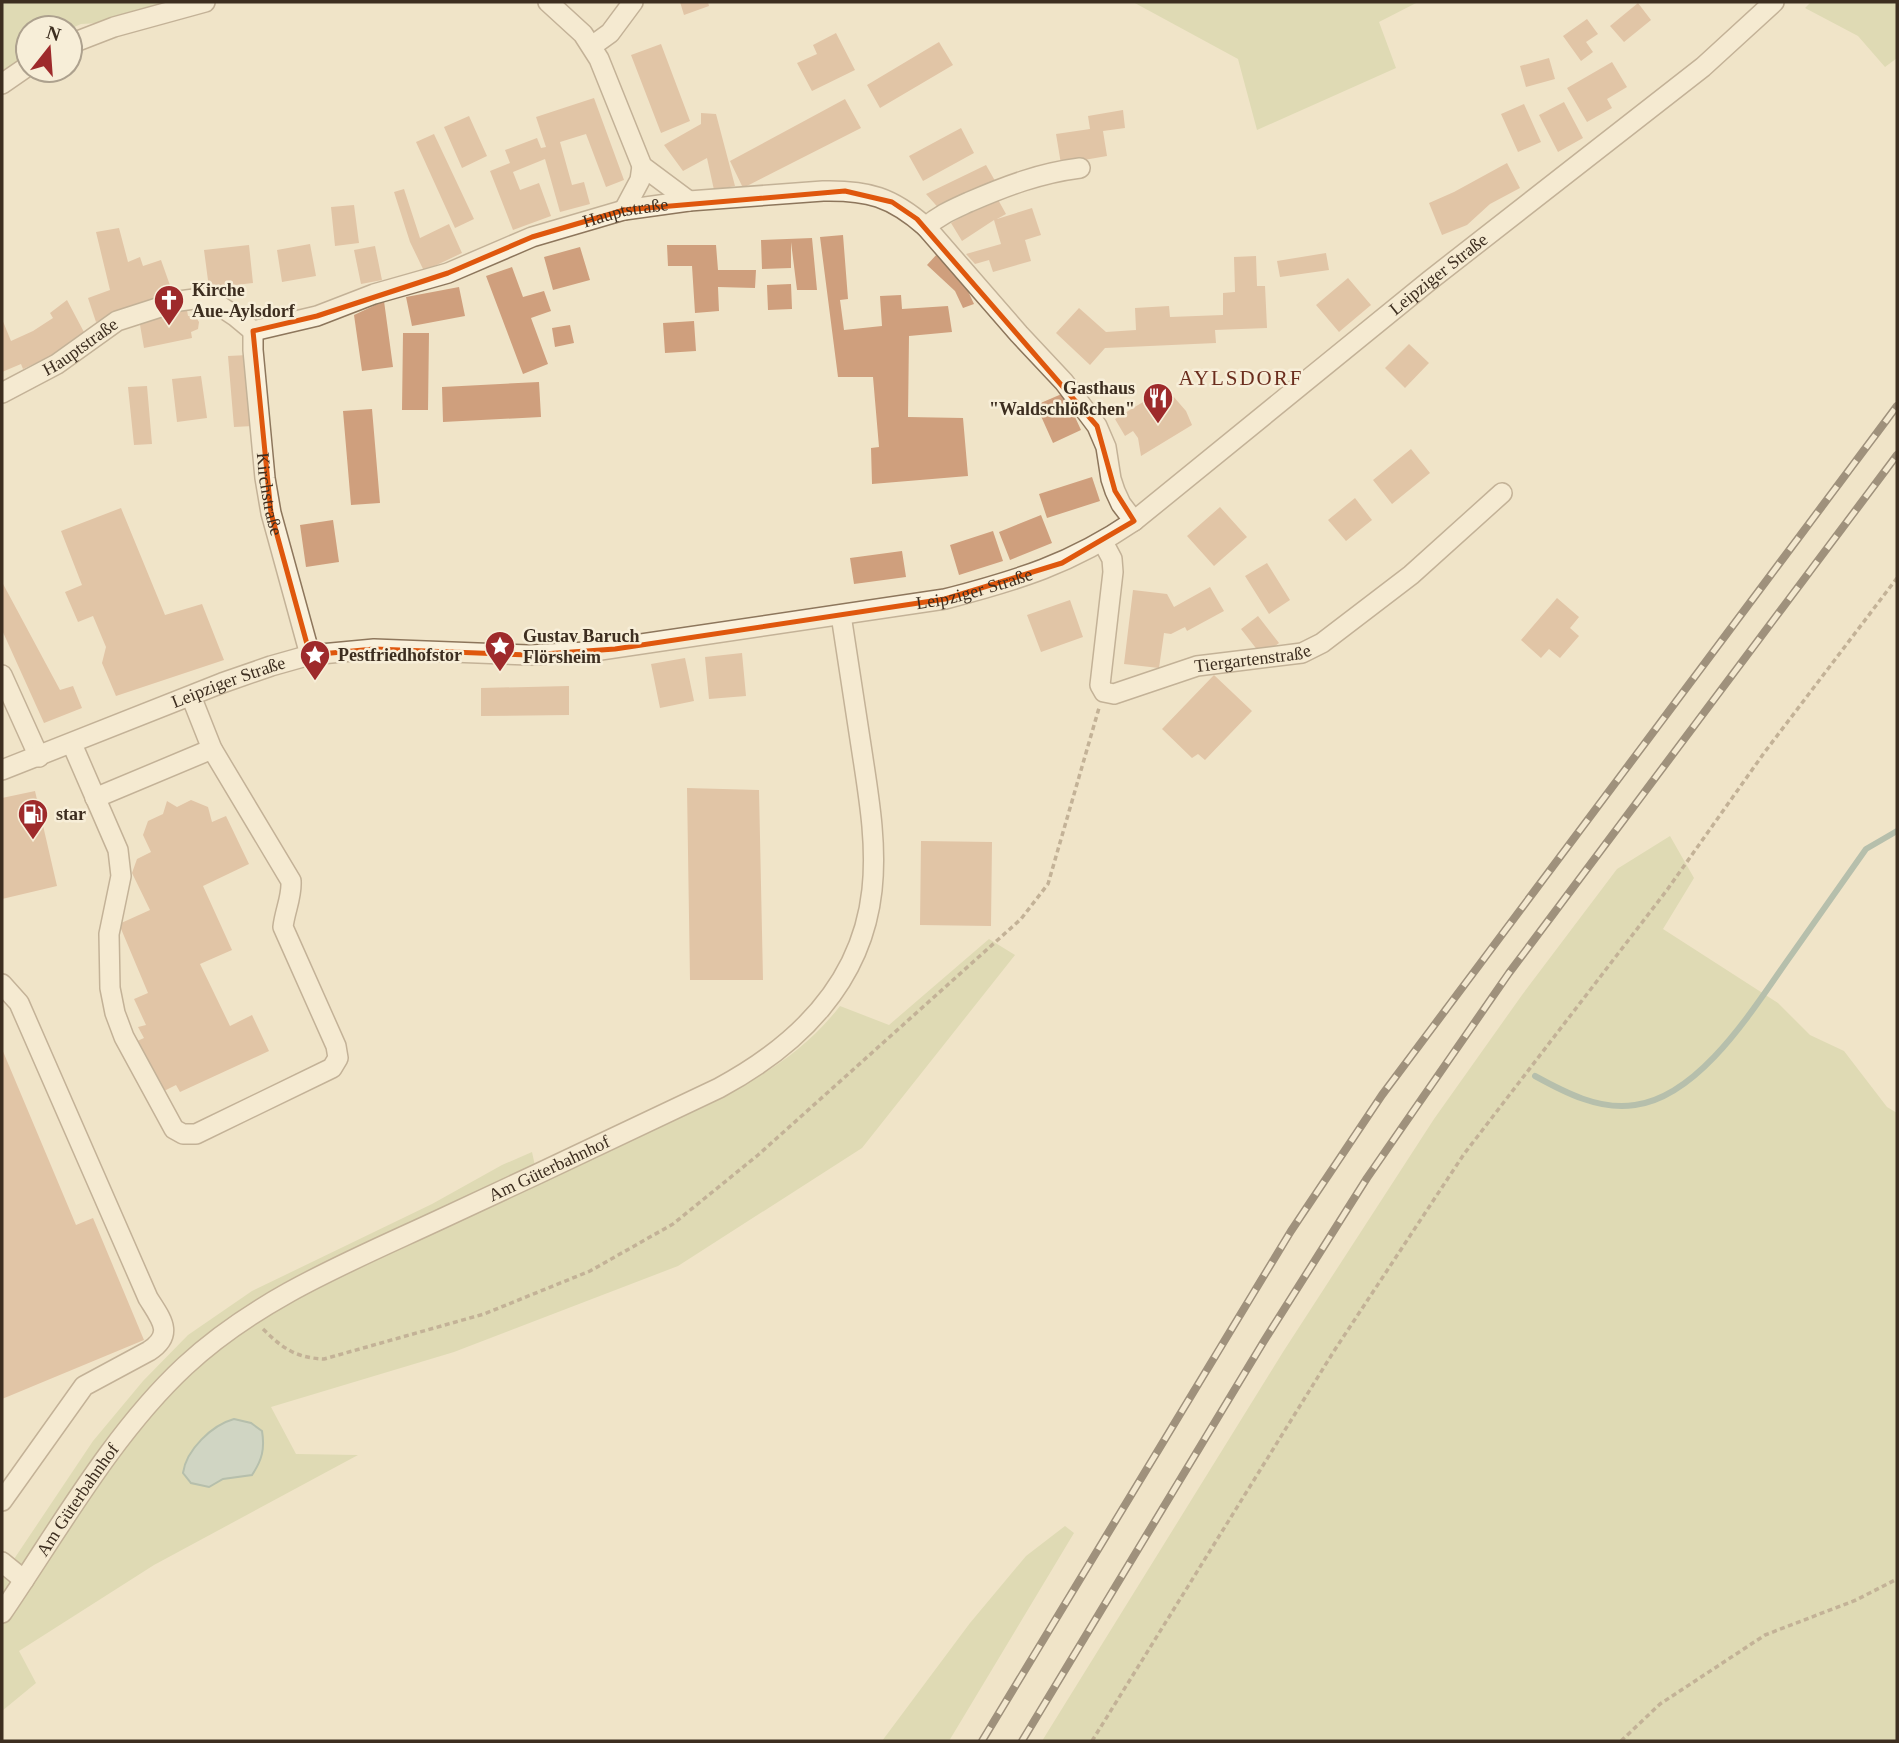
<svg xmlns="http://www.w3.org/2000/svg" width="1899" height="1743" font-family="'Times New Roman',serif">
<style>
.green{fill:#c9cf9b}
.water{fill:#a9c4bc;stroke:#6f938a;stroke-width:2}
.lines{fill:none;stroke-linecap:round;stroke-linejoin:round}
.stream{stroke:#6f938a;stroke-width:6}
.building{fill:#cf9f7d}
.minor-casing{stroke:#8d765c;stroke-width:22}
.path{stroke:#8d765c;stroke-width:3.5;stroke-dasharray:5 3.5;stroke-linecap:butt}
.minor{stroke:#faf1dc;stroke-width:19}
.rail-casing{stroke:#3d2e20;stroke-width:8}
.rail{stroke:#f7eed8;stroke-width:5;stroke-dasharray:16;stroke-linecap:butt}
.marked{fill:none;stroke:#df570d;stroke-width:5;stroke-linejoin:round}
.labels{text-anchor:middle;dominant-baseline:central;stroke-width:5;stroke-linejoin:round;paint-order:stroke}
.street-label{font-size:18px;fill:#3d2e20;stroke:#f7eed8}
.poi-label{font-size:18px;font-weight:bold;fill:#3d2e20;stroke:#f7eed8;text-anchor:start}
.quarter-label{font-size:21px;letter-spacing:2px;fill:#6b2e1e;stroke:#f7eed8}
</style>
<rect width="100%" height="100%" fill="#f0e4c8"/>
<path class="green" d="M2 2H170L99 23 81 24 70 29 28 28V54L2 72Z
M1133 2H1418L1379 22 1396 68 1257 130 1238 59Z
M1811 2H1897V58L1885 67 1858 36 1805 8Z
M1670 836 1694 878 1663 929 1778 1003 1810 1035 1844 1051 1887 1107 1897 1113V1741H1042L1283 1352 1434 1119 1522 995 1617 869Z
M989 939 1015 955 862 1148 678 1266 454 1352 271 1407 296 1454 358 1455 154 1565 19 1651 36 1683 2 1711V1577L93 1441 143 1381 188 1335 252 1291 432 1204 502 1165 532 1152 539 1184C583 1163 626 1143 670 1122 737 1089 793 1066 840 1006L889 1025Z
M1065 1526 1074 1533 949 1741H882L970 1623 1026 1556Z"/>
<path class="water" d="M234 1419 251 1423 262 1431C265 1449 262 1460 252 1475L223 1479 209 1487 191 1483 183 1473C186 1450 212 1425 234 1419Z"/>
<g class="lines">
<path class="stream" d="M1535 1076C1564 1092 1600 1111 1635 1105 1702 1096 1756 1004 1792 954 1817 919 1841 884 1866 849L1897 831"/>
</g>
<path class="building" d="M680 2H708L709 6 684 15Z
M1638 3 1651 20 1624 42 1610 26Z
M1587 19 1598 34 1586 42 1593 52 1581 61 1563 36Z
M836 33 855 70 812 91 797 63 817 54 813 45Z
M939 42 953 65 880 108 867 85Z
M661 44 690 121 661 133 631 55Z
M1549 58 1555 79 1526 87 1520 66Z
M1612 62 1627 87 1607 99 1612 108 1587 122 1567 88Z
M594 98 624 180 606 187 586 134 560 142 572 185 584 182 590 204 560 212 545 159 513 172 520 190 539 183 551 216 513 230 490 171 510 163 505 150 537 138 541 148 546 147 536 117Z
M845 99 861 128 743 188 730 161Z
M1564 102 1583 138 1558 152 1539 115Z
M1524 104 1541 142 1518 152 1501 114Z
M1123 110 1125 128 1103 131 1107 156 1061 164 1056 134 1090 129 1088 116Z
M701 113 716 114 735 186 714 190 707 158 683 171 664 145 701 124Z
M469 116 487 156 462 168 444 127Z
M961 128 974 153 923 181 909 156Z
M434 134 474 219 455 228 416 142Z
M1507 163 1520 188 1490 204 1467 225 1442 235 1429 203 1454 192Z
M986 165 998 186 943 213 926 194Z
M404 189 420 238 449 224 462 253 424 271 410 242 394 192Z
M996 196 1006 214 997 219 1032 208 1041 235 1025 240 1031 261 993 272 989 260 975 264 966 254 1001 244 994 220 962 241 951 223Z
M354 205 359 243 335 246 331 207Z
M119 228 128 262 140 257 143 266 161 260 172 291 96 322 88 298 110 290 96 232Z
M843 235 848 299 840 300 844 330 882 326 880 296 901 295 902 309 948 306 952 332 909 336 908 417 963 418 968 476 872 484 871 448 879 447 873 377H838L820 237Z
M812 238 817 290H797L791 242V268L762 269 761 240Z
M310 244 316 276 282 282 277 250Z
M249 245 253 283 209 288 204 250Z
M667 245H716L718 270H756L755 288 718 287 719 311 695 313 692 266H668Z
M375 246 382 280 361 284 354 250Z
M580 247 590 280 553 290 544 257Z
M938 253 972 284 967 289 974 304 963 308 955 291 927 265Z
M1326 253 1329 270 1280 277 1277 261Z
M1256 256 1257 286H1265L1267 328 1215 330 1216 343 1105 348 1090 365 1056 333 1079 308 1106 332 1136 330 1135 308 1169 306 1170 317 1223 315V293L1235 292 1234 257Z
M512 267 523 297 544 291 551 311 531 318 548 364 523 374 486 276Z
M1348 278 1371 305 1339 332 1316 305Z
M791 284 792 309 768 310 767 285Z
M459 287 465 316 412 326 406 297Z
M67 300 85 334 45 359 23 369 21 364 2 372V319L11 341 33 331 53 318 50 313Z
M384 301 393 367 362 371 354 315Z
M187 310 188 316H195L199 322 198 329 191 332 192 338 144 348 139 319Z
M694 321 696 351 665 353 663 323Z
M570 325 574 343 555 347 552 328Z
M403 333H429L428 410H402Z
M1409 344 1429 363 1405 388 1385 368Z
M248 355 253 426 234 427 228 356Z
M201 376 207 418 177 422 172 379Z
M539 382 541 417 443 422 442 387Z
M147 386 152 444 134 445 128 387Z
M1166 388 1186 411 1192 425 1141 456 1138 438 1133 431 1125 436 1115 419Z
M1064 393 1081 430 1053 443 1036 405Z
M372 409 380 503 351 505 343 411Z
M1411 449 1430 473 1392 504 1373 480Z
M1092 477 1100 501 1047 518 1039 494Z
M1355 498 1372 520 1346 541 1328 520Z
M1220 507 1247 537 1214 566 1187 536Z
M121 508 165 615 202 604 224 660 116 696 102 663 106 647 93 616 78 622 65 592 82 585 61 531Z
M1041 515 1052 543 1010 560 999 532Z
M333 520 339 562 306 567 300 525Z
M993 531 1003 561 959 575 950 545Z
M902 551 906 577 854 584 850 558Z
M1267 563 1290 600 1269 614 1245 576Z
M2 582 60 690 73 686 82 708 44 723 2 630Z
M1210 587 1224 611 1187 631 1185 627 1171 634 1164 633 1159 668 1124 664 1133 590 1167 594 1174 607Z
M1557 598 1579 617 1570 628 1579 636 1560 658 1549 649 1541 658 1521 640Z
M1070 600 1083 637 1041 652 1027 615Z
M1258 616 1279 643 1262 656 1241 629Z
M742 653 746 696 709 699 705 657Z
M685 658 694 701 660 708 651 664Z
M1214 675 1252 711 1205 760 1198 754 1192 758 1162 729Z
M569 686V715L481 716V688Z
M687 788 759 790 763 980H690Z
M35 791 57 886 2 899V798Z
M191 800 208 807 212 822 226 816 249 864 203 886 232 950 200 964 230 1026 252 1015 269 1051 180 1092 176 1085 160 1093 135 1042 144 1038 138 1027 146 1025 134 999 148 993 119 924 150 910 132 873 137 859 151 852 143 835 148 821 163 814 167 801 177 807Z
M921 841 992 842 991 926 920 925Z
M2 1049 76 1225 93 1218 144 1340 2 1399Z"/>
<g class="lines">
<g class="minor-casing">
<g id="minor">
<path d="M548 2 583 34 599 59 642 166 689 201"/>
<path d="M70 44 114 27 205 2"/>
<path d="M592 46 610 33 633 2"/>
<path d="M2 84 28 66"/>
<path d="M624 210 640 180 642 166"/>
<path d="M926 227C939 215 954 209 969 202 1006 186 1040 173 1080 168"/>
<path id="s1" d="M253 331 317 316 374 294 448 273 532 237 624 210 689 201 823 191C868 190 892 197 926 227L1019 334 1064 382 1097 426 1106 447 1111 479 1115 491 1121 504 1134 521"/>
<path id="s2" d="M253 331V350L265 478 271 513 310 655"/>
<path id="s3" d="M2 393 57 364 117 321 179 301 202 298 211 300 235 316 253 331"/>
<path id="s4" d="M1103 542 1112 559 1113 572 1100 685 1104 692 1114 694 1197 666 1302 653 1322 643 1411 575 1502 493"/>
<path d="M2 675 39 757"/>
<path d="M72 744 118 850 121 876 109 934 110 988 115 1013 124 1037 174 1129 183 1134H196L332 1068 338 1058 336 1046 283 927C285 910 292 897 291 881L212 749 191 696"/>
<path id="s5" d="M2 770 222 683 271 666 310 655 374 649 529 655 587 652 945 599C1018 580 1071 564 1134 521L1429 281 1703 67 1774 2"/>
<path d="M95 798 212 749"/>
<path d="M2 984 19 1003 148 1298C161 1319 175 1334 149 1351L84 1386 2 1501"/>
<path d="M2 1562 24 1580"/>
<path id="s6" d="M2 1613C58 1531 112 1434 185 1366 258 1298 351 1261 441 1219 534 1176 626 1132 719 1088 797 1046 862 983 872 890 877 844 869 798 862 752 855 706 848 661 841 615"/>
</g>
</g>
<path class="path" d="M263 1329C283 1349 297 1358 324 1359L484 1314 590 1271 673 1224 758 1155 1021 919 1048 884 1099 708
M1092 1741 1334 1351 1464 1154 1667 890 1764 753 1897 578
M1621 1741 1660 1704 1765 1635 1856 1600 1897 1579"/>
<use href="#minor" class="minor"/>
<g class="rail-casing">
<path id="rail" d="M982 1741 1291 1231 1382 1095 1897 406
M1022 1741 1264 1341 1367 1178 1412 1113 1509 973 1897 455"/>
</g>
<use href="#rail" class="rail"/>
</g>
<path d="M0 0H1899V1743H0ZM845 191 892 202 917 219 1097 426 1115 491 1134 521 1062 563 945 599 615 649 529 655 374 649 310 655 271 513 253 331 317 316 448 273 532 237 624 210Z" fill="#f0e4c8" fill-opacity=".55" fill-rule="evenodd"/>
<path class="marked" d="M845 191 892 202 917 219 1097 426 1115 491 1134 521 1062 563 945 599 615 649 529 655 374 649 310 655 271 513 253 331 317 316 448 273 532 237 624 210Z"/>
<defs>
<g id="church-pin" transform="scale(1.575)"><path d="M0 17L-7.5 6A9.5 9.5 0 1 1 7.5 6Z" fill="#9e2a2b" stroke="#f7eed8"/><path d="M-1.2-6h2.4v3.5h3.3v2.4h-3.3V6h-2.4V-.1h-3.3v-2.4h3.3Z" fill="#fff"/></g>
<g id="restaurant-pin" transform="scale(1.575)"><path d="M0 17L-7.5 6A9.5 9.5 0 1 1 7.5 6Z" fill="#9e2a2b" stroke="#f7eed8"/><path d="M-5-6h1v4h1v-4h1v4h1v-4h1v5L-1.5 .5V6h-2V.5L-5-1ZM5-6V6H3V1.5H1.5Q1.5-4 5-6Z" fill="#fff"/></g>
<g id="sight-pin" transform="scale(1.575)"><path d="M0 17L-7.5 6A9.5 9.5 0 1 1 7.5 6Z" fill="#9e2a2b" stroke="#f7eed8"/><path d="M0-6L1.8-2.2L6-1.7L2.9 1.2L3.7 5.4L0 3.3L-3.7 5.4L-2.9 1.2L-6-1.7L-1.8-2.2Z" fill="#fff"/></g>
<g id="fuel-pin" transform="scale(1.575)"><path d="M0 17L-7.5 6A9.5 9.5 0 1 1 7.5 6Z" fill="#9e2a2b" stroke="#f7eed8"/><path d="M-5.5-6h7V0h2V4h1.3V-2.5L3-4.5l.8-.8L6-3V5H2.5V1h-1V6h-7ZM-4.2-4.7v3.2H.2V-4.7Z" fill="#fff"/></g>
</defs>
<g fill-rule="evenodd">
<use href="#church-pin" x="169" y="300"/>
<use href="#restaurant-pin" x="1158" y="398"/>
<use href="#sight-pin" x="500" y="646"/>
<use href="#sight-pin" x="315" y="655"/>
<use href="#fuel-pin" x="33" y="814"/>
</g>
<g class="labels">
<g class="street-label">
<text stroke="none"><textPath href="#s1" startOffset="392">Hauptstraße</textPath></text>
<text stroke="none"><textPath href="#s5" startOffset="1566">Leipziger Straße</textPath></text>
<text stroke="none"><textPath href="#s3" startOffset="91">Hauptstraße</textPath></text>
<text stroke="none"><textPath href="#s2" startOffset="164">Kirchstraße</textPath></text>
<text stroke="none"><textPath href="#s5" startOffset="999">Leipziger Straße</textPath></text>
<text stroke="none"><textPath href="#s4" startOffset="308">Tiergartenstraße</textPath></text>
<text stroke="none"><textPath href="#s5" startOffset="243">Leipziger Straße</textPath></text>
<text stroke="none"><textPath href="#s6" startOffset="724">Am Güterbahnhof</textPath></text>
<text stroke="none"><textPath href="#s6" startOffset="136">Am Güterbahnhof</textPath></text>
</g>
<g class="poi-label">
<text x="192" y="290">Kirche<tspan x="192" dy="21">Aue-Aylsdorf</tspan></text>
<text x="1135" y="388" text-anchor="end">Gasthaus<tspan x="1135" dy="21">"Waldschlößchen"</tspan></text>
<text x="523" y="636">Gustav Baruch<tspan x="523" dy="21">Flörsheim</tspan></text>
<text x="338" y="655">Pestfriedhofstor</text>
<text x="56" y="814">star</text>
</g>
<g class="quarter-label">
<text x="1241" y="378">AYLSDORF</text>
</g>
</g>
<rect width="1899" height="1743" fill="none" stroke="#3d2e20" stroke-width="7"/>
<g transform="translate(49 49) rotate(17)"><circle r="33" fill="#f7eed8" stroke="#ada18e" stroke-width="2"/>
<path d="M0-5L12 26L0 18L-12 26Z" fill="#9e2a2b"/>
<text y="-10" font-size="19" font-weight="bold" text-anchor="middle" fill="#3d2e20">N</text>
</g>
</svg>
